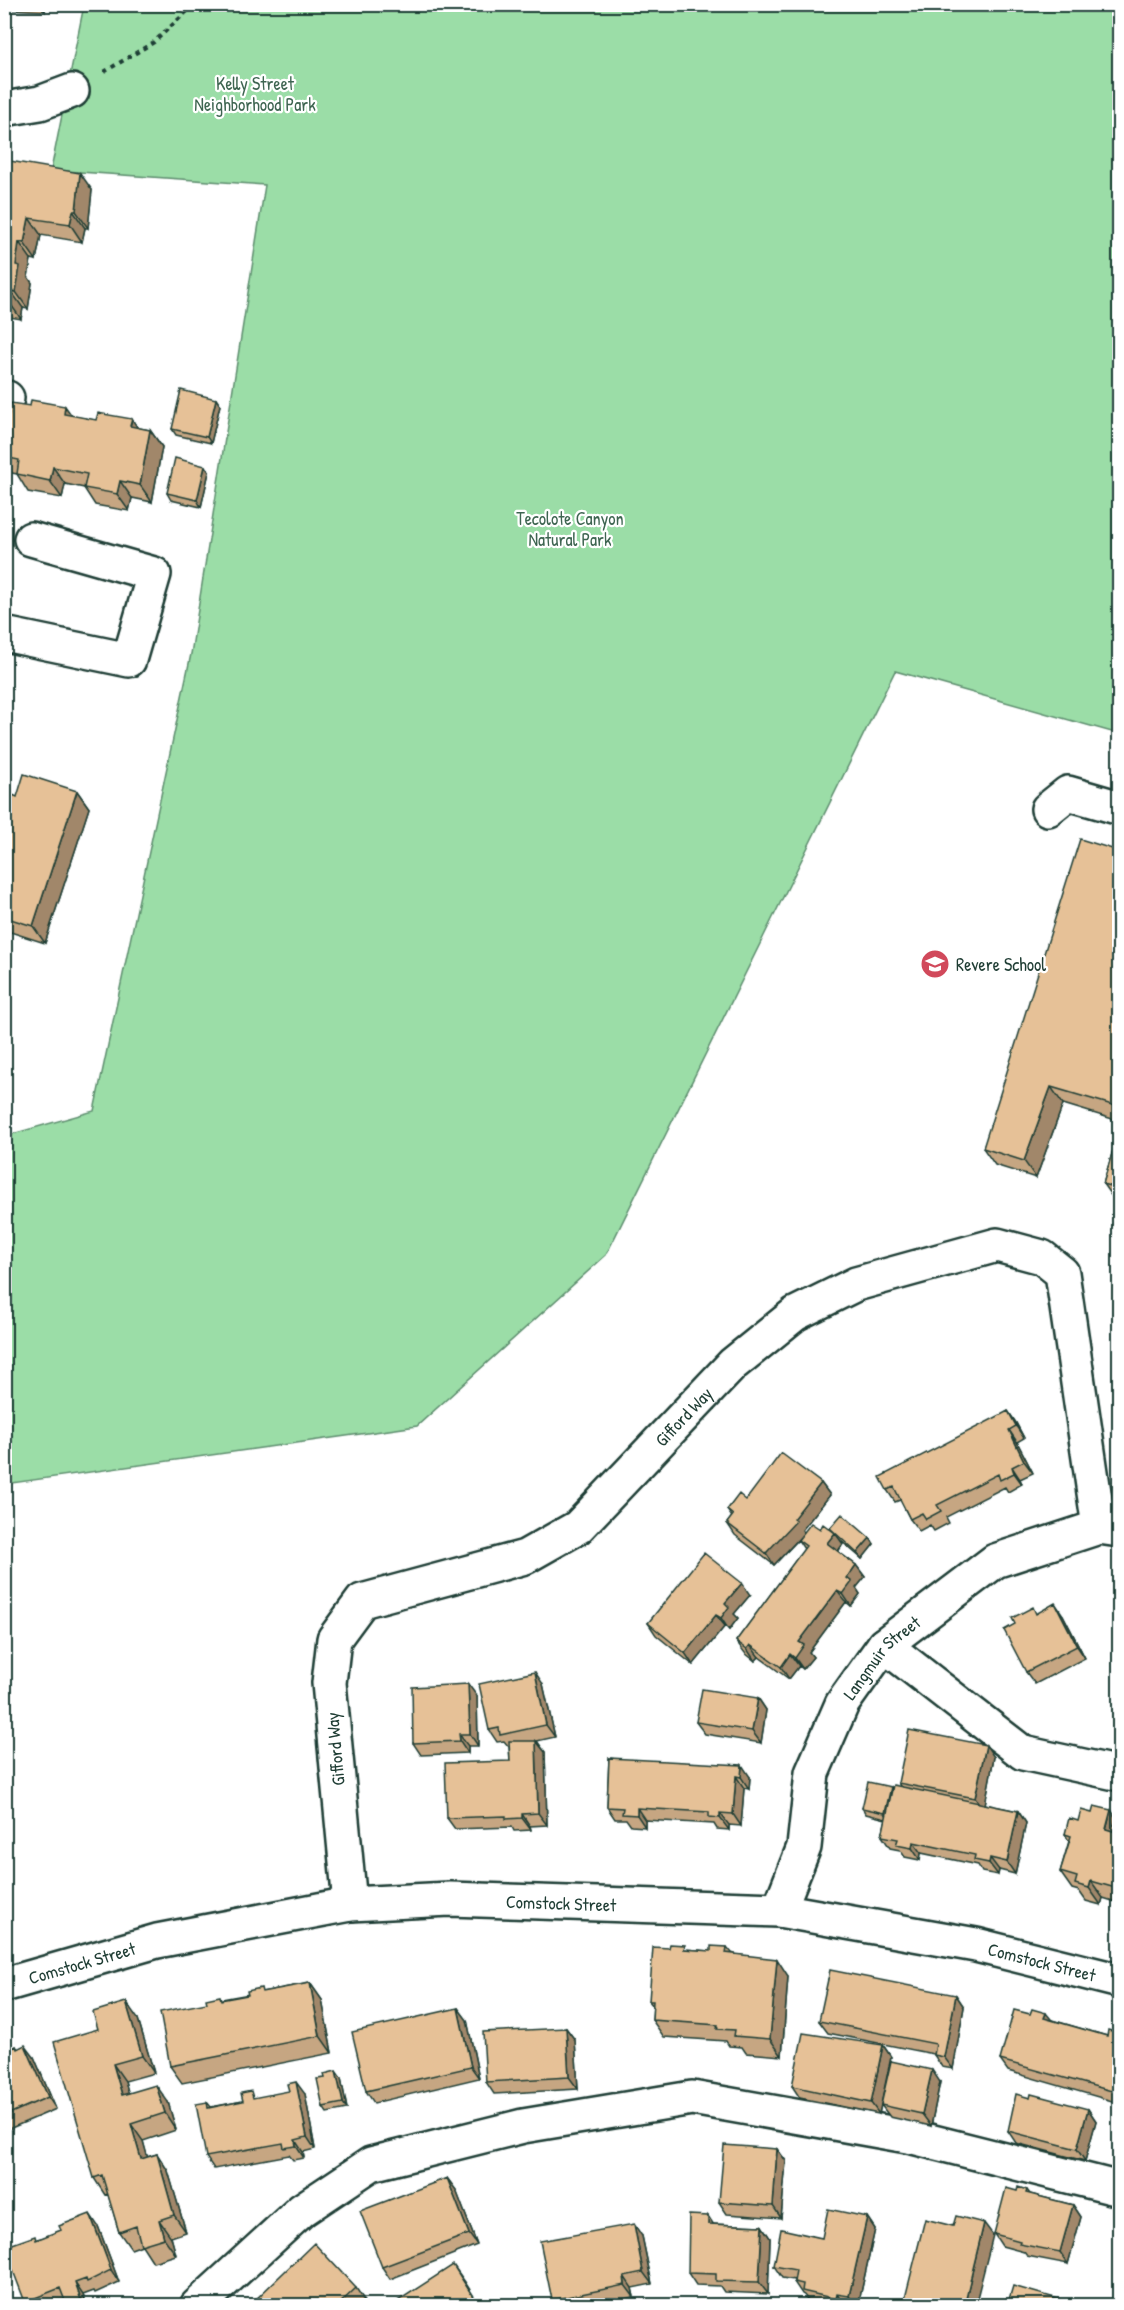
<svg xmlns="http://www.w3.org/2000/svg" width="1124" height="2310" font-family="'Patrick Hand',sans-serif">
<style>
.green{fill:#9bdda7;stroke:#5d8d6e;stroke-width:1.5}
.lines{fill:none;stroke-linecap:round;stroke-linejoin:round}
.minor-casing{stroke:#1f3d34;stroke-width:38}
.path{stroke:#1f3d34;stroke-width:4;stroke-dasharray:4.5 4.5;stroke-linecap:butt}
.minor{stroke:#fff;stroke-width:33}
.wall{fill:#c6a682;stroke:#1f3d34;stroke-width:1.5}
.shaded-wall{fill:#a1876a;stroke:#1f3d34;stroke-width:1.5}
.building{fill:#e6c197;stroke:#1f3d34;stroke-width:1.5}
.labels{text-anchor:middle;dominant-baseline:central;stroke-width:4.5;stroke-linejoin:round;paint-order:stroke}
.park-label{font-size:18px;fill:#3e6551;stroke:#fff}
.poi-label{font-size:18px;fill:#1f3d34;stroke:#fff;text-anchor:start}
.street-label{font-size:18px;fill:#1f3d34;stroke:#fff}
</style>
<rect width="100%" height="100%" fill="#fff"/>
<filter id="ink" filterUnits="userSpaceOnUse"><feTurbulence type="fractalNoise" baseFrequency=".0167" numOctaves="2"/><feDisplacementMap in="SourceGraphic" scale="12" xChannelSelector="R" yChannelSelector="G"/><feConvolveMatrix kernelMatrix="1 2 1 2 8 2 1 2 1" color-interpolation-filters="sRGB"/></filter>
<g filter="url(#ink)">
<path class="green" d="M84 5H1119V734L895 671 606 1255 417 1426 5 1484V1136L94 1111 191 654 265 185 51 170Z"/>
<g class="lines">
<g class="minor-casing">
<g id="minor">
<path d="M4 109 40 103 72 91"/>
<path d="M4 397 7 398"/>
<path d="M4 634 129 660 154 574 31 539"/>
<path d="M1048 809 1068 793 1120 808"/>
<path d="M884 1645 1023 1753 1120 1774"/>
<path id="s1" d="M350 1904 329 1683 334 1639 362 1601 525 1557 578 1527 733 1364 795 1314 856 1284 997 1245 1042 1257 1062 1273 1099 1527"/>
<path id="s2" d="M779 1910 804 1847 812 1773 842 1704 884 1645 995 1561 1099 1527 1119 1530"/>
<path id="s3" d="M4 1985 157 1941 350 1904 450 1899 779 1910 976 1945 1120 1981"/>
<path d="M197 2306 302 2210 371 2164 523 2126 692 2098 913 2137 1120 2189"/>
</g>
</g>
<path class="path" d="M104 72 154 42 195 4"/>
<use href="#minor" class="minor"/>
</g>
<path class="wall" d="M4 4H45V11L4 9Z
M4 160 92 190 88 228H85L82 242 41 235 36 260 31 259 28 277 32 283 28 309 23 308 21 319 4 316Z
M216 399 220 405 211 443 176 435 172 429Z
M72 416 150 430 162 447 152 502 132 498 129 511 95 505 84 488 65 484 62 498 28 492 17 474 12 473 4 462V436Z
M209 472 201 507 171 500 167 493Z
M77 791 89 808 45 943 4 930V841L9 828 5 822 17 797Z
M1119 851V1121L1063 1104 1036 1178 995 1165 983 1148Z
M1119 1130V1202L1115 1201 1103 1184Z
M1008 1411 1016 1423 1024 1438 1017 1442 1033 1473 1020 1479 1022 1484 1008 1492 1005 1487 946 1517 949 1523 934 1531 930 1525 919 1531 910 1519 900 1500 895 1502 887 1490Z
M821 1483 830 1495 802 1530 804 1532 830 1529 870 1538 874 1544 862 1559 840 1540 843 1544 838 1552 856 1565 865 1577 856 1588 860 1594 851 1606 846 1602 809 1652 813 1657 803 1669 799 1666 789 1679 759 1657 755 1661 745 1653 736 1641 804 1549 798 1540 774 1565 735 1535 727 1523 732 1517 727 1510 746 1500Z
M750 1595 734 1614 738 1618 729 1630 725 1626 693 1665 656 1635 648 1623Z
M1037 1613 1063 1615 1085 1658 1035 1684 1026 1672Z
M543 1684 555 1737 537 1741 545 1752 547 1825 530 1826 531 1830 514 1831 512 1827 455 1829 447 1818 510 1761 509 1747 504 1741 497 1742 489 1730Z
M477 1696 478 1746H468V1753L421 1755 413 1743Z
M758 1698 766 1710 761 1743 705 1734 696 1722Z
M994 1757 985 1804 1018 1811 1026 1823 1015 1874 999 1870 998 1875 982 1872 978 1865 921 1853 920 1860 905 1857 900 1850 890 1848 882 1836 886 1819 866 1814 862 1808 891 1787 892 1788 900 1786 898 1783Z
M609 1758 750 1777 749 1789 744 1788 741 1826 729 1825V1830L717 1829 714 1824 645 1820V1827L631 1826 626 1819H615L607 1807Z
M1119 1805V1903L1103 1898 1101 1905 1086 1901 1079 1891 1072 1889 1060 1872 1069 1841 1065 1834 1078 1821 1116 1818Z
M727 1947 732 1953 788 1976 782 2056 746 2053 742 2047 729 2046 726 2041 664 2037 652 2020 653 2006 649 2001 669 1948 711 1951Z
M310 1983 322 2000 332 2053 182 2083 170 2066 222 1999Z
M956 1995 964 2007 953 2069 942 2067 934 2055V2054L828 2033 819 2021Z
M458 2008 467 2020 479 2078 374 2103 366 2091Z
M138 2019 154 2073 125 2081 128 2093 168 2102 176 2130 143 2141 147 2157 157 2154 168 2171 186 2232 171 2237 176 2255 153 2262 142 2245 131 2249 119 2232 108 2194 105 2195 94 2178 98 2029Z
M1052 2020 1107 2036 1119 2033V2103L1008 2071 1000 2060Z
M566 2028 575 2040 578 2089 494 2094 486 2082Z
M883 2045 891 2057 879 2114 800 2098 792 2086Z
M16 2046 18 2049 34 2057 56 2109 4 2131V2053Z
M325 2078H341L347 2109 327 2113 323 2107Z
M940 2082 931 2126 890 2117 881 2105Z
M305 2094 315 2149 303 2152 304 2158 293 2160 289 2155 214 2169 206 2157 207 2102 211 2107 243 2101 256 2098Z
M1088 2109 1096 2121 1085 2161 1016 2143 1008 2131Z
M777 2149 786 2161 781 2218 727 2214 719 2202Z
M447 2178 456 2190 477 2245 390 2279 382 2267Z
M1027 2190 1030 2194 1073 2205 1081 2217 1068 2264 1027 2256 1024 2252 1002 2246 994 2234 1017 2191Z
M867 2217 875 2229 858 2306H821L810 2303 804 2295 802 2294 794 2282V2280L782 2278 774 2266 822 2238Z
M713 2224 762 2226 770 2238 768 2294 724 2292 720 2286 696 2285 688 2273Z
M98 2226 119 2282 95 2293 94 2291 83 2295 87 2306H67L65 2301 55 2306H27L25 2302 37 2239Z
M642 2236 652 2284 632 2288 634 2297 591 2306H556L552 2300Z
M356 2288 364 2300 358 2306H249Z"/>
<path class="shaded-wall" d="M40 4H45V11Z
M80 173 92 190 88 228 76 211Z
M73 211 85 228 82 242 70 224Z
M29 218 41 235 36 260 24 243Z
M19 242 31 259 28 277 32 283 28 309 16 292V265Z
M11 291 23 308 21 319 9 302Z
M216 399 220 405 211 443 207 437Z
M65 406 77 423 64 414Z
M132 419 143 436 130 426Z
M150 430 162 447 152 502 140 485Z
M205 466 209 472 201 507 197 500Z
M53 467 65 484 62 498 50 481Z
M120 481 132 498 129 511 117 494Z
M77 791 89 808 45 943 33 926Z
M1051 1087 1063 1104 1036 1178 1024 1161Z
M1008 1411 1016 1423 1024 1438 1016 1426Z
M1009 1430 1017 1442 1033 1473 1024 1461Z
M1012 1467 1020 1479 1022 1484 1014 1473Z
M821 1483 830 1495 802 1530 804 1533 774 1565 766 1553Z
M835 1533 843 1544 835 1555 827 1543Z
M870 1538 874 1544 862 1559 857 1553Z
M856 1565 865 1577 856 1588 860 1594 851 1606 843 1594 847 1578Z
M742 1583 750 1595 734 1614 738 1618 729 1630 721 1618 725 1603Z
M837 1591 846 1602 809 1652 813 1657 803 1669 795 1658 799 1642Z
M1055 1603 1063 1615 1085 1658 1077 1646Z
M716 1615 725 1626 693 1665 685 1653Z
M750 1645 759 1657 755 1661 747 1649Z
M790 1654 799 1666 789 1679 781 1667Z
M535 1672 543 1684 555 1737 546 1725Z
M468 1684 477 1696 478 1746 470 1734Z
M758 1698 766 1710 761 1743 752 1731Z
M459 1734 468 1746V1753L460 1741Z
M536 1741 545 1752 547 1825 538 1813Z
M986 1745 994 1757 984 1810 975 1798Z
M742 1765 750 1777 749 1789 741 1777Z
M736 1776 744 1788 741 1826 733 1814Z
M891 1787 896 1793 889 1819 885 1813Z
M637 1808 645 1820V1827L637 1815Z
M1111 1810 1119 1823 1114 1825 1119 1834 1106 1829Z
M1018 1811 1026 1823 1015 1874 1007 1862Z
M720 1813 729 1825V1830L720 1818Z
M522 1814 530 1826 531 1830 522 1818Z
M913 1842 921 1853 920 1860 912 1848Z
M990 1858 999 1870 998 1875 989 1863Z
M1091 1881 1103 1898 1101 1905 1089 1888Z
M777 1959 788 1976 782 2056 770 2039Z
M310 1983 322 2000 332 2053 320 2036Z
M956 1995 964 2007 953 2069 944 2057Z
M126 2002 138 2019 154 2073 142 2056Z
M458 2008 467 2020 479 2078 471 2067Z
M1046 2013 1055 2024 1044 2018Z
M566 2028 575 2040 578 2089 569 2077Z
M25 2045 34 2057 56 2109 48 2097Z
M883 2045 891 2057 879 2114 871 2103Z
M113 2064 125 2081 134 2112 122 2095Z
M932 2070 940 2082 931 2126 922 2114Z
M336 2071 341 2078 347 2109 343 2103Z
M296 2082 305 2094 315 2149 307 2137Z
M156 2085 168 2102 176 2130 165 2113Z
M1088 2109 1096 2121 1085 2161 1077 2149Z
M131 2124 143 2141 153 2176 141 2159Z
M295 2140 303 2152 304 2158 296 2146Z
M777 2149 786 2161 781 2218 773 2206Z
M157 2154 168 2171 186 2232 174 2215Z
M447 2178 456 2190 477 2245 469 2234Z
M1073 2205 1081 2217 1068 2264 1060 2252Z
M90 2214 98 2226 119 2282 111 2270Z
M708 2216 716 2228 708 2224Z
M867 2217 875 2229 858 2306H855L849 2296Z
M159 2220 171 2237 176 2255 164 2238Z
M984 2223 993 2235 975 2306H964Z
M634 2224 642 2236 652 2284 643 2272Z
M762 2226 770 2238 768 2294 759 2282Z
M453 2265 465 2282 480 2306H479Z
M624 2276 632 2288 634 2297 625 2285Z
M75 2283 83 2295 87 2306H84L82 2303Z
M837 2294 845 2306H841L836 2299Z"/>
<path class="building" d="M4 160 80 173 76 211H73L70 224 29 218 24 243 19 242 16 265 20 266 16 292 11 291 9 302 4 301Z
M181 390 216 399 207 437 172 429Z
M31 400 65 406 64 414 96 420 98 413 132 419 130 426 150 430 140 485 120 481 117 494 84 488 87 474 53 467 50 481 17 474 19 460 4 457V436L11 403 30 406Z
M175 458 205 466 197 500 167 493Z
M24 774 77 791 33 926 4 917V841L10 823 5 822 13 795 17 797Z
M1080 839 1119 851V1107L1051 1087 1024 1161 983 1148Z
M1119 1130V1189L1103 1184Z
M1008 1411 1016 1426 1009 1430 1024 1461 1012 1467 1014 1473 1000 1480 998 1474 937 1505 941 1511 926 1519 922 1513 910 1519 894 1487 887 1490 880 1477Z
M781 1453 821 1483 793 1519 796 1521 766 1553 727 1523 733 1515 727 1510 739 1494 746 1500Z
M842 1514 870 1538 857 1553 830 1528Z
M811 1523 820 1529 823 1524 835 1533 827 1543 856 1565 847 1578 852 1582 843 1594 837 1591 799 1642 804 1645 795 1658 790 1654 781 1667 750 1645 747 1649 736 1641 806 1546 798 1540Z
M704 1553 742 1583 725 1603 729 1607 721 1618 716 1615 685 1653 648 1623Z
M1055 1603 1077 1646 1026 1672 1004 1630 1015 1624 1012 1618 1033 1607 1036 1614Z
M535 1672 546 1725 500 1735 499 1728 489 1730 479 1684Z
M468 1684 470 1734H459L460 1741 413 1743 412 1687Z
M702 1689 758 1698 752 1731 696 1722Z
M909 1730 986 1745 975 1798 898 1783Z
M509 1741H536L538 1813 522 1814V1818L506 1819V1816L447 1818 445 1763 510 1761Z
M609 1758 742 1765 741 1777 736 1776 733 1814 720 1813V1818L709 1817V1812L637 1808V1815L622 1814 623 1808 607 1807Z
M868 1782 891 1787 885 1813 862 1808Z
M893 1785 1018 1811 1007 1862 990 1858 989 1863 974 1860 975 1855 913 1842 912 1848 896 1845 898 1839 882 1836Z
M1119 1805V1827L1114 1825Z
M1094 1806 1111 1810 1106 1829 1119 1833V1889L1091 1881 1089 1888 1075 1884 1077 1877 1060 1872 1071 1836 1065 1834 1069 1818 1078 1821 1081 1810 1092 1813Z
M670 1944 685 1945 684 1949 711 1951V1946L727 1947 726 1953 777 1959 770 2039 734 2036 735 2030 717 2029 718 2025 652 2020 653 2001H649L653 1947 669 1948Z
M830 1970 956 1995 944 2057 934 2055 936 2044 819 2021Z
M310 1983 320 2036 170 2066 160 2012 207 2003 206 1999 220 1996 221 2000 248 1995 247 1991 261 1988 262 1992Z
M126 2002 142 2056 113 2064 122 2095 156 2085 165 2113 131 2124 141 2159 157 2154 174 2215 159 2220 164 2238 141 2245 136 2226 119 2232 102 2175 94 2178 54 2042 98 2029 93 2012Z
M458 2008 471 2067 366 2091 352 2032Z
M1032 2009 1046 2013 1044 2018 1107 2036 1108 2030 1119 2033V2093L1000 2060 1014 2010 1030 2014Z
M566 2028 569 2077 486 2082 483 2032Z
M803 2033 883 2045 871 2103 792 2086Z
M25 2045 48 2097 4 2116V2053L16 2046 17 2049Z
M891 2061 932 2070 922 2114 881 2105Z
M336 2071 343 2103 323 2107 317 2079 325 2078 324 2074Z
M296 2082 307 2137 295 2140 296 2146 284 2148 283 2143 206 2157 196 2104 207 2102 208 2108 243 2101 241 2093 251 2091 253 2098 289 2091 287 2084Z
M1016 2094 1030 2098 1031 2094 1088 2109 1077 2149 1008 2131Z
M724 2145 777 2149 773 2206 719 2202Z
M447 2178 469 2234 382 2267 360 2211Z
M1018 2187 1027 2190 1026 2193 1073 2205 1060 2252 1019 2244 1020 2241 994 2234 1006 2188 1017 2191Z
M828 2209 867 2217 849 2296 837 2294 836 2299 802 2291 803 2284 794 2282 796 2270 774 2266 781 2229 822 2238Z
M90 2214 111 2270 87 2282 86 2279 75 2283 82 2303 77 2306H67L60 2288 25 2302 4 2247 35 2236 36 2240 61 2230 59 2226Z
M689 2215 708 2216V2224L762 2226 759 2282 716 2281V2274L688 2273Z
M956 2216 984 2223 964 2306H903L925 2219 953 2226Z
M634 2224 643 2272 624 2276 625 2285 552 2300 540 2241Z
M314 2243 356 2288 337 2306H249Z
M453 2265 479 2306H390Z
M1013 2286 1069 2302 1068 2306H1007Z
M1118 2289H1119V2306H1112Z"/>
</g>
<defs>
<g id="school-disc" transform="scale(1.5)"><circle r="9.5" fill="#d1495b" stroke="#fff"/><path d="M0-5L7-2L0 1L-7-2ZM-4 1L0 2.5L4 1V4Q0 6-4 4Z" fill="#fff"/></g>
</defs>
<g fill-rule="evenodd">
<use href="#school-disc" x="935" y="964"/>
</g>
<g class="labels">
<g class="park-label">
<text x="255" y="83">Kelly Street<tspan x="255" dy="21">Neighborhood Park</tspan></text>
<text x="570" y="518">Tecolote Canyon<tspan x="570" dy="21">Natural Park</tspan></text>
</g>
<g class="poi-label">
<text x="956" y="964">Revere School</text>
</g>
<g class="street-label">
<text stroke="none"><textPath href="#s1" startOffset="696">Gifford Way</textPath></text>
<text stroke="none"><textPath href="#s2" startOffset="279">Langmuir Street</textPath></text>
<text transform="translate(335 1749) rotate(-95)">Gifford Way</text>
<text stroke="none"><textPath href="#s3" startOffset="567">Comstock Street</textPath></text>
<text stroke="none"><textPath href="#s3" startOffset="1053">Comstock Street</textPath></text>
<text stroke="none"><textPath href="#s3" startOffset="81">Comstock Street</textPath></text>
</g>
</g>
<rect width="1124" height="2310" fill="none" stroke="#fff" stroke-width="24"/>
<rect x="12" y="12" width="1100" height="2286" fill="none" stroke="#1f3d34" stroke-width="2" filter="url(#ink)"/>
</svg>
